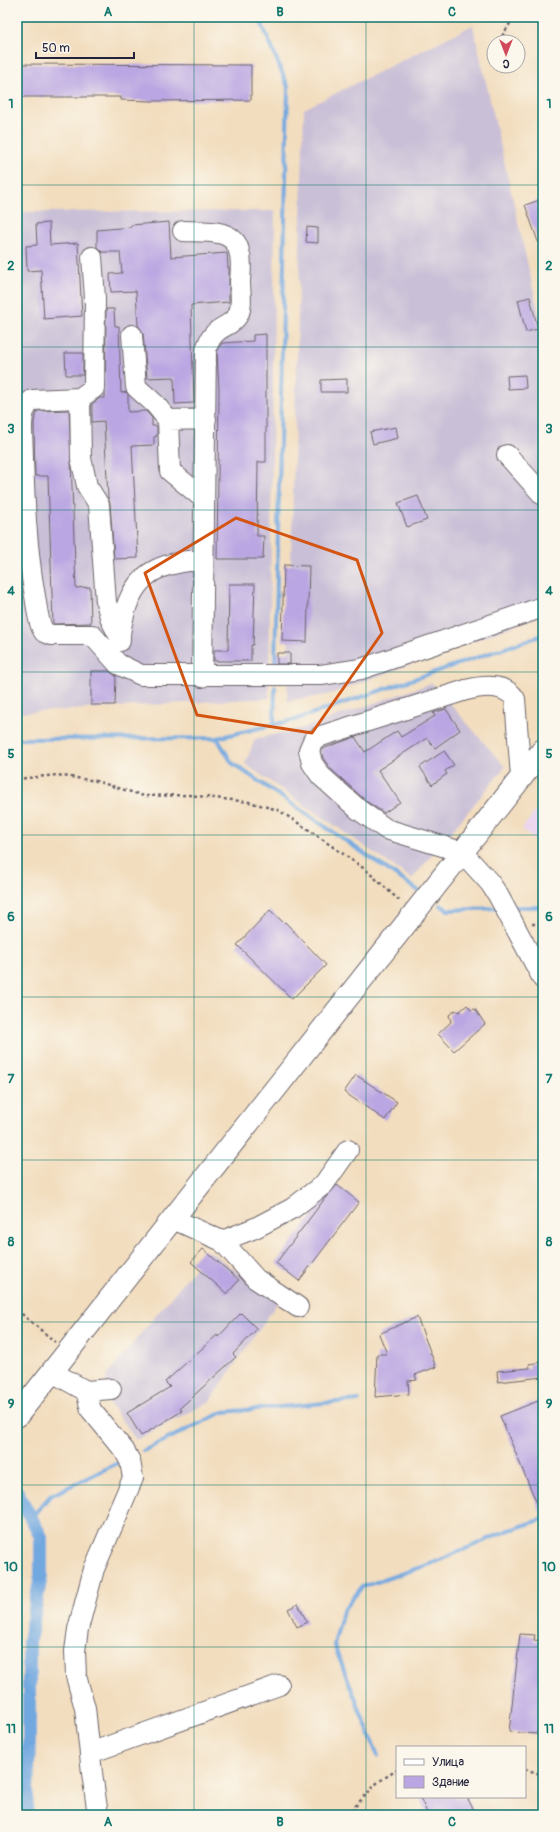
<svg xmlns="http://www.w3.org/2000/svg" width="560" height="1832" font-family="Pangolin,sans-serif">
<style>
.built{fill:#e9d2ee}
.industrial{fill:#c9bfd7}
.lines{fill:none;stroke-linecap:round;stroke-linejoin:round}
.stream{stroke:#72a8e0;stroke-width:4}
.canal{stroke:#72a8e0;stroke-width:14}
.building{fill:#baa6e2}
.minor-casing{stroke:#6b6369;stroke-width:22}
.highway-casing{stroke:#6b6369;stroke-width:24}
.path{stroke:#6b6369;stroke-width:2.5;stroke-dasharray:3 3;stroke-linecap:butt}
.minor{stroke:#fff;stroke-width:20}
.highway{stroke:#fff;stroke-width:22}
.marked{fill:none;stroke:#d45411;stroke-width:3;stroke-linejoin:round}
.grid{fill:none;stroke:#0f766e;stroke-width:1;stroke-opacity:0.55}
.neatline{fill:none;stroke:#0f766e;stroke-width:1.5}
.grid-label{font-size:13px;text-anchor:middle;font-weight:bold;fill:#0f766e}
</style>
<rect width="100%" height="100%" fill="#fbf7ec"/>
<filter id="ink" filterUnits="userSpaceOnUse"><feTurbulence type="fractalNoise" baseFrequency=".025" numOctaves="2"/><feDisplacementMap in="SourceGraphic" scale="8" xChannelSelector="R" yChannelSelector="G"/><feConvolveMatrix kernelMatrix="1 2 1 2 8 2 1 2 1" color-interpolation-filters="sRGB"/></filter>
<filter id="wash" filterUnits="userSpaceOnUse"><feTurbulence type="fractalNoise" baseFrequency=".012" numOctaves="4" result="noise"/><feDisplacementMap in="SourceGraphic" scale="16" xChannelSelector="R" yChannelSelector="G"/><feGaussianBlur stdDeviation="0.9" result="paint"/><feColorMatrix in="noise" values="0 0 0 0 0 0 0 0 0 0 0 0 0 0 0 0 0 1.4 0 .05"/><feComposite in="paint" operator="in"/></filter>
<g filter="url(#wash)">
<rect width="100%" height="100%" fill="#f2ddbe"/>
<path class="built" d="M543 801V847L522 829Z"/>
<path class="industrial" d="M473 25 543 332V615L327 695 287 701 304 109Z
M275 211 269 698 17 713V212Z
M432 683 505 767 412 879 245 764 255 739 303 728Z
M209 1251 278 1302 209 1402 136 1440 104 1396 107 1375Z"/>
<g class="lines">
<path class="stream" d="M259 17 288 87 275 665
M274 725 275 687
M217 738 232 763 419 891
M17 739 217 738 294 720 543 635
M440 905 448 910 498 908
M514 907H543
M143 1451 223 1412 359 1400
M31 1518 50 1496 124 1460
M378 1756 334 1645 343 1610 362 1587 433 1563 507 1531 543 1519"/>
<path class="canal" d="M17 1492 41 1537V1575L29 1642V1742L26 1815"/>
</g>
<g id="blocks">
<path class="building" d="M17 64 251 65V100L151 101 121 100V97H18Z
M543 199V250H541L525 205Z
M169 222 171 257 227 253 228 268H229V302L191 305 194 403 175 404 174 377 147 378 143 334 138 325 136 291 111 292 110 274 122 273 120 252H102L97 247V230L131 227V225Z
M49 223 50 245 78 243 82 316 44 319 41 270 27 271 26 246 37 245 36 224Z
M307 227 318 228V243L306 242Z
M530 297 538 329 526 332 518 300Z
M106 309H114L115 326H119L121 393 127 392 128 394V412L146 411 152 418V426H157V436L154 437V445L132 446 138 558 114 559 110 504 108 497 104 421 92 422V404L100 398H105Z
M266 334V462H258L257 536H264L263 559H217L219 389 217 352 222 343 253 341V335Z
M65 353H83V375H66Z
M525 375 526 388 508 389 507 376Z
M347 379V392H321V380Z
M69 410 76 588 90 587 91 623 53 624 48 476H35L34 422 37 411Z
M396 427 398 438 373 444 370 432Z
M418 496 427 520 407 527 398 503Z
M284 565 309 566 307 642 282 641Z
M229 584H255L253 645H251V661H214V650H228Z
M277 653H290V664H277Z
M91 671H109L116 676 115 705H91Z
M446 709 460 730 435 748 427 738 378 770 400 802 384 813 366 801 330 768 323 758 322 749 355 737 365 752 397 731 401 737 435 716 433 713Z
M444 751 454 765 445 771 447 774 432 785 420 767Z
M270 910 284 923 285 922 326 965 292 999 237 945Z
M467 1005 471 1010 475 1009 485 1024 454 1051 438 1034 451 1022 449 1015 455 1010 459 1012Z
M356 1075 397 1102 385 1120 344 1092Z
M337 1185 359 1202 299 1281 276 1263 326 1197Z
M203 1249 239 1280 227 1294 191 1262Z
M241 1313 257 1329 233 1354 236 1357 180 1408 182 1411 141 1436 127 1413 170 1387 165 1382 217 1335 218 1337Z
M417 1317 436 1367 415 1375 417 1380 408 1381 409 1394 375 1397 377 1354H387L379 1334Z
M543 1362V1377L498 1382 497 1371 530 1368 529 1364Z
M543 1399V1518L500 1416Z
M298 1604 307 1622 297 1627 288 1609Z
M520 1634 535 1635 534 1640 543 1641V1685L537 1734 509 1732Z
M420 1797H467L476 1815H445L443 1811 428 1815Z"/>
</g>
</g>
<g filter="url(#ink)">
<use href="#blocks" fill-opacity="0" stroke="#6b6369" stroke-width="1"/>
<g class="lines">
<g class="minor-casing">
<path id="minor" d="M183 231C201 232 234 227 239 251 242 260 241 271 240 281 240 291 243 306 238 315 229 330 213 324 206 350L202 677
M92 257 95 298 94 388 80 398 32 400C23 408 22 417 22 429 24 485 25 541 35 596 37 607 38 623 44 632L51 635H92L118 664 141 675H321L361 669 543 607
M132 335 136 387 155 404 168 420 170 471 204 499
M80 398 81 458 87 486 99 505 106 602 111 620 120 637
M168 420 206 419
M507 455 543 495
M120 641C119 630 123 619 126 608 139 568 166 563 203 559
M521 777 515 699C505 683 482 686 466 690L321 736 313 741 309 750 312 763 321 776 359 810 386 829 462 852 490 883 498 895 543 979
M173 1219 222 1241 256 1279 298 1307
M222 1241 255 1228 293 1208 324 1184 348 1150
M52 1372 86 1391 111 1389
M86 1391 91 1410 124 1450 130 1461 133 1478 94 1569 78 1629 75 1651 76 1676 85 1708 92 1773 98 1815
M90 1753 279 1685"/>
</g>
<g class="highway-casing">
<path id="highway" d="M17 1416 543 750"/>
</g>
<path class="path" d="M499 41 514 17
M17 779 57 775 96 781 144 796 189 795 249 802 278 810 309 830 366 870 401 902
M532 924H543
M17 1310 55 1342
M525 1769 543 1775
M347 1815 378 1782 397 1770"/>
<use href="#minor" class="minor"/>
<use href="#highway" class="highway"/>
</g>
</g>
<path class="marked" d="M236 518 357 560 382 633 312 733 197 715 145 573Z"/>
<path class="grid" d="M194 17V1815M366 17V1815M17 185H543M17 347H543M17 510H543M17 672H543M17 835H543M17 997H543M17 1160H543M17 1322H543M17 1485H543M17 1647H543"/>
<rect width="560" height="1832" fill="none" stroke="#fbf7ec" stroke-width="44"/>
<rect x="396" y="1746" width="130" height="52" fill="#fbf7ec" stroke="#a4a2a5"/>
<rect x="404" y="1759" width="20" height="6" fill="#ffffff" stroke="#a4a2a5"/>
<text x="432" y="1766" font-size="12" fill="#22223b">Улица</text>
<rect x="404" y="1776" width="20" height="12" fill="#baa6e2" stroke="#a4a2a5"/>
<text x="432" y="1786" font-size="12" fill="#22223b">Здание</text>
<g transform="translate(506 54) rotate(180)"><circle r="19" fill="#fbf7ec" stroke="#a4a2a5"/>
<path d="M0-3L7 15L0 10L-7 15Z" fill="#d1495b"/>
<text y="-6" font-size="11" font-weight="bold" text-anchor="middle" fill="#22223b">С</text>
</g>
<path d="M36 52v6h98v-6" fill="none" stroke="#22223b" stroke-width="2"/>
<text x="42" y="52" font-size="12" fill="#22223b" stroke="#fbf7ec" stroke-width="3" paint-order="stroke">50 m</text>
<rect x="22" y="22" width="516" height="1788" class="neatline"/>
<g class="grid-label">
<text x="108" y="16">A</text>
<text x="280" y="16">B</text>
<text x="452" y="16">C</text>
<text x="11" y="108">1</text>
<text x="549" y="108">1</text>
<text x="11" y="270">2</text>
<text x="549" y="270">2</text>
<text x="11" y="433">3</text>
<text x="549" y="433">3</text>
<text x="11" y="595">4</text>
<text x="549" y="595">4</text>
<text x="11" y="758">5</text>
<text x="549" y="758">5</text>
<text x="11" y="921">6</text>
<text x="549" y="921">6</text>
<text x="11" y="1083">7</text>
<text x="549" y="1083">7</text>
<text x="11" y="1246">8</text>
<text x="549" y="1246">8</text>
<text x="11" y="1408">9</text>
<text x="549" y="1408">9</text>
<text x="11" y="1571">10</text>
<text x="549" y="1571">10</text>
<text x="11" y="1733">11</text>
<text x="549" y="1733">11</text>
<text x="108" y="1826">A</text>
<text x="280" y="1826">B</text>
<text x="452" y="1826">C</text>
</g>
</svg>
